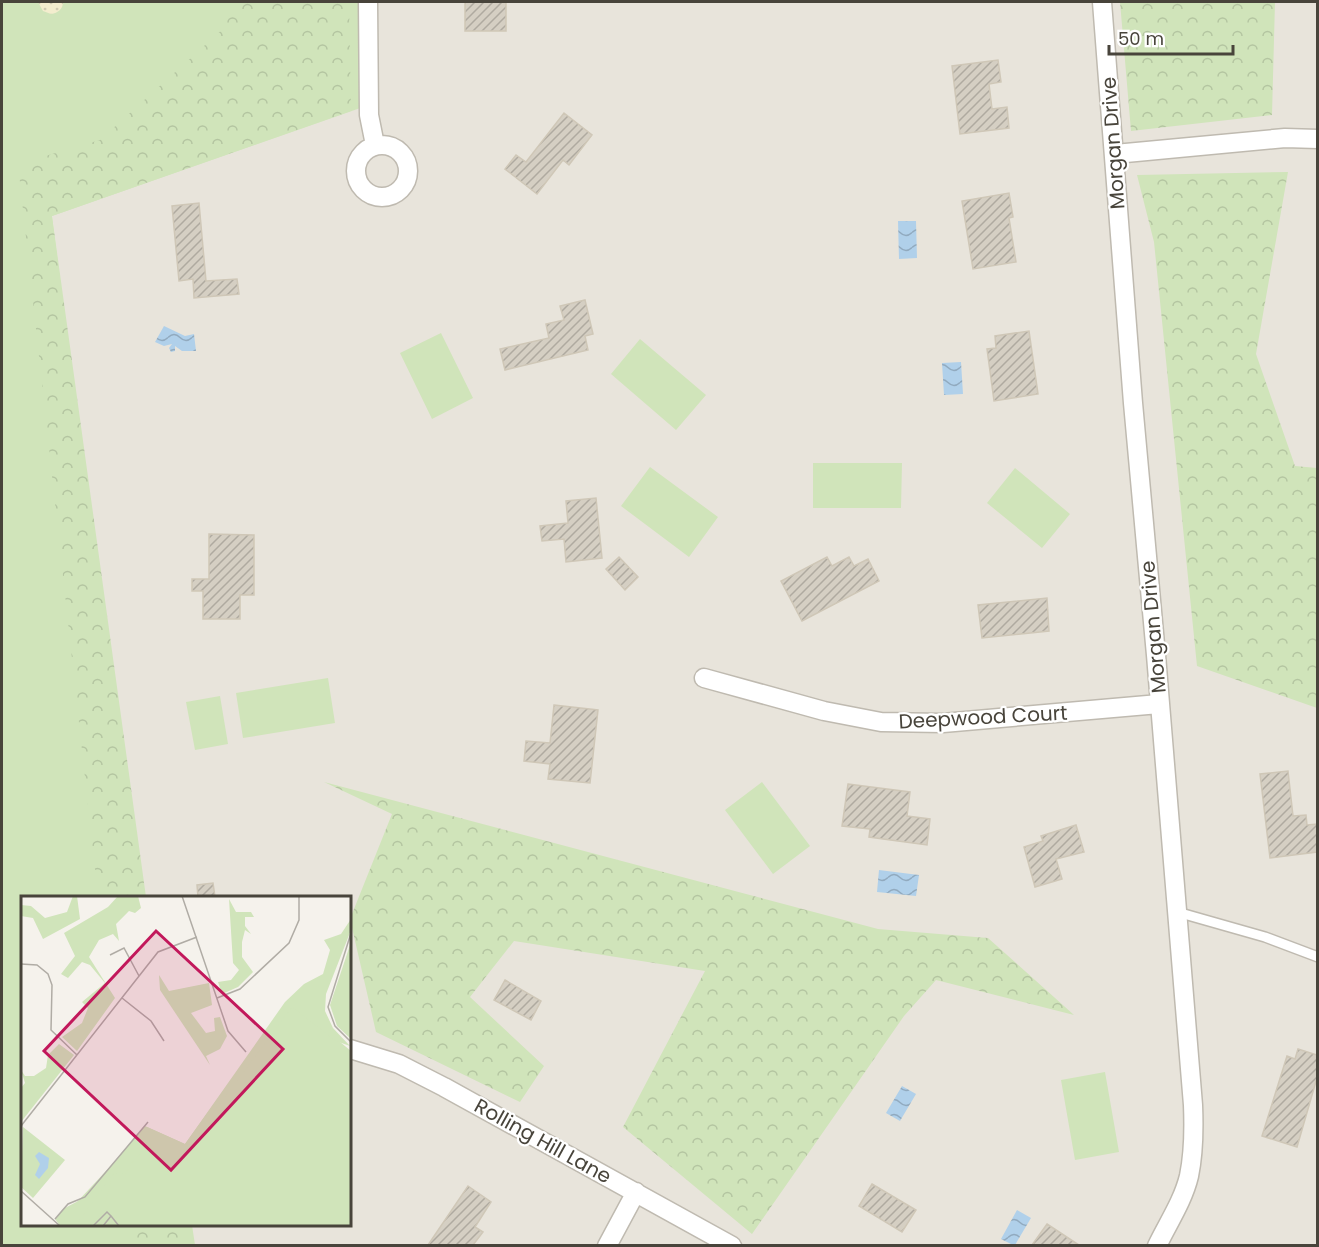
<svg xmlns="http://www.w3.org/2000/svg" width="1319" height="1247" font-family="Poppins,sans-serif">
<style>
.residential{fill:#e8e4db}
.grass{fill:#d0e4ba}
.forest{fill:url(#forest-crowns)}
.sand{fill:url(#sand-dots)}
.water{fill:url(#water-waves)}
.building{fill:url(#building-hatch);stroke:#cfc7b7;stroke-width:1.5}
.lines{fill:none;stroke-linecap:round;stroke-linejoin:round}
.lane-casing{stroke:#bfbab0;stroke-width:12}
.street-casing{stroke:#bfbab0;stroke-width:21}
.lane{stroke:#fff;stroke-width:9}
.street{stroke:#fff;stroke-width:18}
.labels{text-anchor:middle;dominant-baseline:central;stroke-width:4.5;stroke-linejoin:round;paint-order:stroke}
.street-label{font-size:20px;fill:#48443b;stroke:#fff}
.inset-road{fill:none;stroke:#b0aca5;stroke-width:1.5}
.view{fill:#c2185b;fill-opacity:0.15;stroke:#c2185b;stroke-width:3}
.inset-edge{fill:none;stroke:#48443b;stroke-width:3}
</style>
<defs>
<pattern id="forest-crowns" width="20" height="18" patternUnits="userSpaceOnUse" patternTransform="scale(1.5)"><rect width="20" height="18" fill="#d0e4ba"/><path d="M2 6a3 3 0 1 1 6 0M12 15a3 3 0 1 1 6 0" fill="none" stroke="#b4c5a1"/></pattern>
<pattern id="sand-dots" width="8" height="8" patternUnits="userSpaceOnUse" patternTransform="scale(1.5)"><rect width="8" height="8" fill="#f3edce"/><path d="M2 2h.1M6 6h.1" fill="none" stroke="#d2ccb2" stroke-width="1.8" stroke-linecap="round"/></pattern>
<pattern id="water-waves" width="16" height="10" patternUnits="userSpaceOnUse" patternTransform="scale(1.5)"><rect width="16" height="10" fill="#b0d0ea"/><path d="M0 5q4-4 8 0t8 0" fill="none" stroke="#91aabf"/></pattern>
<pattern id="building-hatch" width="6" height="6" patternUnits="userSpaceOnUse" patternTransform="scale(1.5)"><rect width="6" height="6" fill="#d5cfc3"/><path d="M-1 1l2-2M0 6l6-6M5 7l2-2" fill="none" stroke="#afaaa0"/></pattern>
</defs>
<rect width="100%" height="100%" fill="#f5f2ec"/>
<path class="residential" d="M368 2H1317V1245H186L183 1225 350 1224V898L140 897 52 215 368 105Z"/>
<path class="grass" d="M2 2H368L369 105 52 216 140 897 22 898V1224L183 1225 186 1245H2Z
M441 333 473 398 432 419 400 353Z
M640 339 706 395 676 430 611 374Z
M813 463H902L901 508H813Z
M650 467 718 517 689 557 621 506Z
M1015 468 1070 514 1042 548 987 503Z
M328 678 335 723 243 738 236 693Z
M220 696 228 744 195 750 186 702Z
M762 782 810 846 773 874 725 810Z
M1105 1072 1119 1152 1075 1160 1061 1080Z"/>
<path class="forest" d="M231 2H349L351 111 52 216 146 897H98L18 164 100 140 225 27Z
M1120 2H1275L1272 115 1131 131Z
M1288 172 1256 354 1295 466 1317 468V708L1197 666 1154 242 1137 175Z
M324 782 878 929 988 938 1074 1015 936 980 904 1016 752 1234 623 1127 705 971 514 941 470 997 544 1066 520 1102 376 1032 350 919 392 814Z
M134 1225H192L195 1245H136Z"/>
<path class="sand" d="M38 2H63C63 9 58 13 51 14L43 11Z"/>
<path class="water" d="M898 221H916L917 258 899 259Z
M164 326 185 336 194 334 196 351H182L175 346V351L171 352 169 348 172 344 164 346 155 342Z
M961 362 963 394 944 395 942 363Z
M879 870 919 875 916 896 877 892Z
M902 1086 916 1094 900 1121 886 1113Z
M1017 1210 1031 1218 1015 1245H1013L1001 1239Z"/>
<path class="building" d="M465 2H506V31H465Z
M998 60 1001 82 989 84 992 109 1007 107 1009 128 960 134 952 66Z
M564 113 592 135 569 165 563 160 537 194 505 169 516 155 526 162Z
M1009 193 1013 217 1009 218 1016 262 973 269 962 201Z
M199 203 206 281 237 279 239 294 194 298 193 279 179 281 172 206Z
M585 300 593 334 585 336 588 350 505 370 500 349 549 338 546 324 564 320 560 306Z
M1029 331 1038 394 994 401 987 349 996 348 995 336Z
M596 498 602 558 566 562 564 539 542 541 540 526 568 523 566 501Z
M209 534 254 535V595H240V619H203V591H192V579H209Z
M619 557 638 577 625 590 606 569Z
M827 557 832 566 849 557 854 566 868 559 879 581 802 621 781 581Z
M1047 598 1049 631 982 638 978 605Z
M554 705 598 710 590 783 548 779 550 764 524 761 526 741 550 743Z
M1288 771 1293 816 1306 815 1307 825 1317 824V852L1270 858 1260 774Z
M848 784 910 792 907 816 930 819 927 845 869 837 870 829 842 826Z
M1076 825 1084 852 1056 859 1062 879 1035 887 1024 847 1043 841 1041 836Z
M213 883 215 897H198L197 885Z
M505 980 541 1001 531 1020 494 1000Z
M1298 1049 1317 1055V1078L1297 1147 1262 1136 1287 1056 1295 1059Z
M872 1184 916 1210 902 1232 859 1206Z
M468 1186 491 1202 475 1227 483 1232 473 1245H428Z
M1047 1224 1079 1245H1032Z"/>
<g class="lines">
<g class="lane-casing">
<path id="lane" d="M1177 912 1265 937 1318 957"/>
</g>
<g class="street-casing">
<path id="street" d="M368 2 369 115 375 145
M1102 2 1133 403 1156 655 1193 1105C1194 1129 1194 1152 1189 1176 1183 1201 1168 1223 1157 1246
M356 171a26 26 0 1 1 52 0a26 26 0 1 1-52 0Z
M1115 154 1285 138 1318 139
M704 678 824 711 881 722 943 723 1159 704
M350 1049 399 1064 444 1087 732 1246
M607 1246 636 1192"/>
</g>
<use href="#lane" class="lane"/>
<use href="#street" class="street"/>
</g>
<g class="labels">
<g class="street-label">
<text transform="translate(1113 143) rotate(-94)">Morgan Drive</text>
<text transform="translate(1153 627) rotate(-95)">Morgan Drive</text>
<text transform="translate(983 717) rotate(-3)">Deepwood Court</text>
<text transform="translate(543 1141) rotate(29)">Rolling Hill Lane</text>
</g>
</g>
<g transform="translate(21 896)">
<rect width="330" height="330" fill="#f5f2ec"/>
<path d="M268 104 330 155V330H39L34 323 42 313 61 303 124 230 164 248Z" fill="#d0e4ba"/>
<path d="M52 0H56L59 23 22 43 12 22 0 20V9L10 10 24 22 46 16ZM97 0H117L120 12 114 17 108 15 95 28 98 45 92 38 78 44 68 61 94 102 56 155 41 141 61 127 67 112 61 106 84 87 69 69 61 66 47 82 40 78 54 60 43 37 87 11ZM208 3 215 16H230L233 21H224V30L230 38 224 34 221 46V61L232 76 217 91 201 98 197 86 210 84 218 74 212 67ZM330 23V34L305 98 304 115 312 132 329 150 315 145 271 111 163 256 153 251H131L114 262 104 278 93 277 54 330H45L43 320 126 231 164 248 264 106 283 88 302 78 309 54 303 44 320 38ZM330 46V143L316 130 309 109ZM138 79 148 95 188 87 191 109 170 117 185 137 194 135 193 122 199 121 206 140 199 153 185 160 189 169 139 94ZM38 148 53 159 0 226V192L4 187 0 174 4 180H13L25 172 27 159ZM2 231 44 264 12 302 0 291Z" fill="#d0e4ba"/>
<path d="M90 285H95V309H84Z" fill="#d0e4ba"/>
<path d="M18 256 28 262 27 272 18 283 14 279 19 268 14 260Z" fill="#b0d0ea"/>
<path class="inset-road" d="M161 0 207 135 225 156M330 37 307 111 314 130 330 146M89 59 103 52 118 80M0 68 16 69 27 78 31 89 30 134 56 159M101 102 130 125 143 145M196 102 219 93 268 47 278 24V0M0 230 137 56 176 41M0 295 39 330M34 323 47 308 64 301 127 226M72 330 86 316 90 320M82 330 90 320 98 330"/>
<path class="view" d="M135 35 262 153 150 274 23 155Z"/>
<rect width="330" height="330" class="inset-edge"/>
</g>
<rect width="1319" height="1247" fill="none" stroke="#48443b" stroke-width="6"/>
<path d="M1109 45v9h124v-9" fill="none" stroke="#48443b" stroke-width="3"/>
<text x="1118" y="45" font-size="18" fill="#48443b" stroke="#ffffff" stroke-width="4.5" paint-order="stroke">50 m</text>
</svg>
